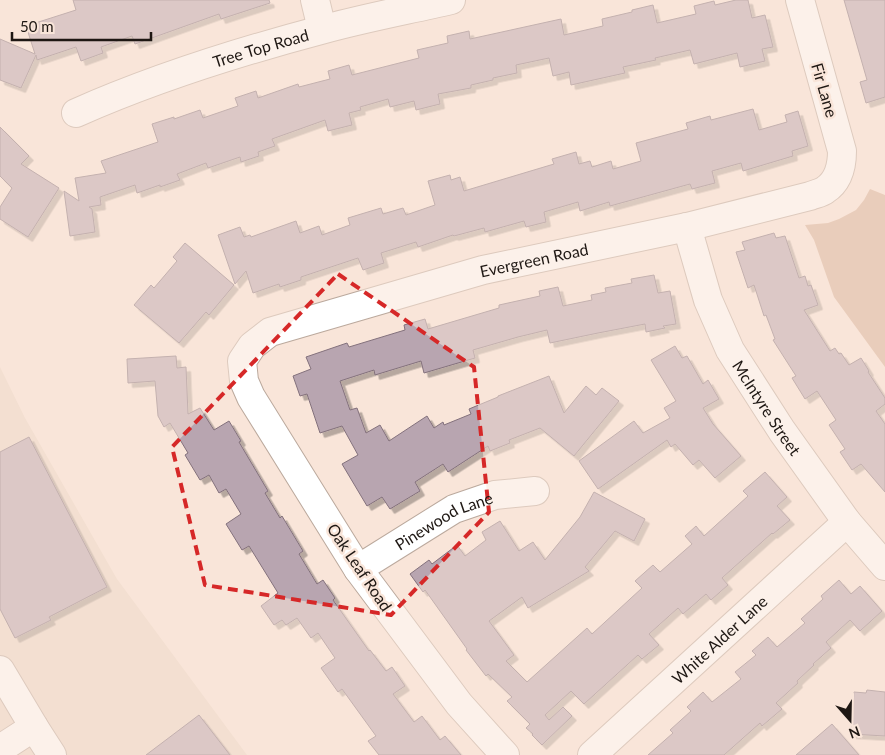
<svg xmlns="http://www.w3.org/2000/svg" width="885" height="755" font-family="Lato,sans-serif">
<style>
.commercial{fill:#ebd7c8}
.green{fill:#d6b098}
.building{fill:#b8a5b0;stroke:#83717c;filter:url(#shadow)}
.lines{fill:none;stroke-linecap:round;stroke-linejoin:round}
.minor-casing{stroke:#bba99d;stroke-width:30}
.minor{stroke:#fff;stroke-width:28}
.marked{fill:none;stroke:#d62828;stroke-width:4;stroke-dasharray:10 6;stroke-linejoin:round}
.labels{text-anchor:middle;dominant-baseline:central;stroke-width:5;stroke-linejoin:round;paint-order:stroke}
.street-label{font-size:16px;fill:#1e1713;stroke:#f9e5d9}
</style>
<defs>
<filter id="shadow"><feDropShadow dx="4.5" dy="4.5" stdDeviation="0" flood-color="#0004"/></filter>
</defs>
<rect width="100%" height="100%" fill="#f9e5d9"/>
<path class="commercial" d="M0 367 25 418 117 579 247 755H15L0 732Z"/>
<path class="green" d="M870 189 885 195V367L834 297 814 240 805 225 828 223 839 219 856 210 864 200Z"/>
<path class="building" d="M73 0H269L270 3 221 19 219 14 135 44 132 36 101 47 103 53 81 61 76 47 37 60 36 55 21 88 0 80V39L35 54 26 26 76 10Z
M736 0H748L752 18 765 15 773 47 762 49 765 61 740 67 737 53 694 64 690 50 655 58 656 60 623 67 625 73 571 85 569 72 553 76 549 58 516 65 517 73 493 78V80L471 85V88L438 94 440 104 416 110 414 101 390 107 388 99 360 107 361 110 349 113 352 125 328 131 325 120 272 139 275 146 258 152 259 156 241 162 240 157 208 168 206 163 177 174 180 180 160 187V185L137 193 135 185 100 197 101 205 89 207 92 209 95 232 70 236 64 191 79 201 75 178 106 173 101 161 158 142 152 124 174 117V119L200 110 203 118 238 106 235 98 256 91 258 98 298 84 299 87 330 79 328 71 349 65 352 75 419 58 417 50 448 43 447 36 469 31 470 39 561 19 564 35 603 26 602 19 632 12V10L653 5 657 23 696 14 694 6 714 1 715 5Z
M844 0H885V97L866 103 860 82 867 80Z
M753 109 759 130 787 122 785 115 798 111 808 146 792 151 793 156 743 171 741 163 712 171 715 183 692 189 690 184 610 206 609 202 580 211 578 202 544 212 546 222 526 227 524 221 485 232 484 228 454 236 453 235 418 247 416 242 381 253 384 263 363 270 358 258 301 277V280L280 287 279 284 253 293 246 271 235 284 218 235 240 227 244 237 250 235 251 237 296 221 300 233 319 226 322 235 350 225 348 218 381 208 383 214 403 208 406 215 435 205 428 181 450 175 451 180 460 177 464 191 554 164 552 159 576 152 579 164 590 161 592 167 611 161 613 169 641 161 636 143 688 129 686 123 710 116 711 120Z
M0 127 29 156 21 164 59 188 28 237 0 219V207L12 188 0 176Z
M774 233 776 238 785 236 799 278 805 276 808 286 811 285 818 305 804 310 830 351 835 348 839 354 841 353 849 365 861 358 869 371 868 372 885 398V404L876 411 885 424V492L861 464 852 470 840 452 845 449 829 425 836 420 817 391 805 399 792 378 796 376 773 340 775 339 766 315 764 316 754 285 748 288 736 252 745 250 742 242Z
M185 243 234 285 209 315 206 312 179 343 134 305 151 285 154 288 177 261 173 257Z
M654 275 658 293 670 291 676 324 663 326 665 328 646 332 645 324 598 333 550 343 547 330 518 337 473 350 475 358 424 373 421 361 375 375 374 370 340 381 350 410 357 408 366 433 380 425 389 441 427 416 434 428 443 422 444 425 471 414 469 409 498 397V396L549 376 564 413 586 386 596 395 602 388 619 401 574 456 540 428 509 440 510 443 490 451 488 446 448 472 443 464 415 482 420 491 390 509 382 497 367 506 342 464 358 455 342 426 320 433 307 394 300 396 293 376 311 369 306 357 347 343 349 347 405 330 404 325 425 319 428 329 499 308V305L540 296 539 291 558 287 563 306 592 300 591 295 606 292 605 288 632 283 631 279Z
M675 346 682 358 687 356 703 384 708 380 719 399 703 408 713 424 741 456 715 478 699 460 693 465 675 444 671 447 667 440 598 489 579 461 634 421 643 433 670 418 664 408 676 401 651 360Z
M176 356 177 368 186 367 188 414 200 408 214 430 229 421 241 441 239 442 268 491 265 493 280 518 282 516 303 551 299 554 317 584 323 580 335 598 333 600 369 651 370 650 386 671 392 667 405 686 393 694 414 722 422 716 440 740 445 736 461 755H379L368 741 376 736 342 689 338 692 321 668 335 658 318 633 311 638 297 618 286 625 282 620 274 625 261 606 278 593 249 546 242 550 226 524 241 514 226 489 219 493 209 475 200 480 185 455 188 453 170 423 164 427 158 416 155 381 128 383 127 359Z
M29 437 107 587 49 617 51 620 15 638 0 609V452Z
M765 472 787 497 777 506 790 520 773 534 772 533 722 578 728 585 711 600 706 594 683 614 678 608 649 634 659 645 642 659 638 655 584 704 571 691 545 715 549 720 563 707 572 716 542 745 532 735 533 734 526 728 530 724 507 701 512 697 488 674 486 676 466 650 467 649 425 590 423 592 410 574 429 560 432 564 457 545 465 556 486 540 482 532 500 521 519 551 533 542 545 560 580 517 594 492 645 519 634 541 615 531 585 567 589 571 528 608 522 597 489 621 514 655 506 661 527 682 587 628 592 634 642 588 635 581 653 565 660 572 692 544 685 536 696 526 704 536 748 496 743 491Z
M839 580 851 594 860 586 882 611 860 631 850 620 826 642 831 648 813 664 814 665 797 681 798 683 776 703 782 709 762 726 760 723 724 755H648L673 733 670 730 691 711 687 707 703 692 712 702 741 679 735 672 756 655 752 651 768 637 777 647 805 623 801 619 823 599 821 596Z
M867 690 885 692V736L851 734 854 692 866 693Z
M199 715 230 755H146Z
M832 724 859 755H796Z"/>
<g class="lines">
<g class="minor-casing">
<g id="minor">
<path d="M315 0 322 29"/>
<path id="s1" d="M76 113C155 78 238 52 321 30 364 18 408 10 451 0"/>
<path id="s2" d="M687 227 708 300 730 350 782 431 847 522 885 566"/>
<path id="s3" d="M358 569 454 509 495 495 535 491"/>
<path d="M0 670 34 727 52 755"/>
<path d="M0 749 34 727"/>
<path id="s4" d="M505 755 459 704 358 569 251 397 244 381 242 361 252 346 270 332 483 270 687 227 810 196C815 194 821 193 825 190 839 181 842 166 842 151L800 0"/>
<path id="s5" d="M592 755 847 522"/>
</g>
</g>
<use href="#minor" class="minor"/>
</g>
<path d="M0 0H885V755H0ZM338 274 474 367 489 512 391 615 205 585 172 447Z" fill="#f9e5d9" fill-opacity=".55" fill-rule="evenodd"/>
<path class="marked" d="M338 274 474 367 489 512 391 615 205 585 172 447Z"/>
<g class="labels">
<g class="street-label">
<text stroke="none"><textPath href="#s1" startOffset="196">Tree Top Road</textPath></text>
<text transform="translate(825 90) rotate(74)">Fir Lane</text>
<text stroke="none"><textPath href="#s4" startOffset="792">Evergreen Road</textPath></text>
<text stroke="none"><textPath href="#s2" startOffset="199">McIntyre Street</textPath></text>
<text stroke="none"><textPath href="#s3" startOffset="99">Pinewood Lane</textPath></text>
<text transform="translate(360 567) rotate(56)">Oak Leaf Road</text>
<text stroke="none"><textPath href="#s5" startOffset="172">White Alder Lane</textPath></text>
</g>
</g>
<g transform="translate(850 720) rotate(160)" stroke="#f9e5d9" stroke-width="4" paint-order="stroke">
<path d="M0-4L9 19L0 12L-9 19Z" fill="#1e1713"/>
<text y="-8" font-size="14" font-weight="bold" text-anchor="middle" fill="#1e1713">N</text>
</g>
<path d="M12 32v8h139v-8" fill="none" stroke="#1e1713" stroke-width="2.5"/>
<text x="20" y="32" font-size="15" fill="#1e1713" stroke="#f9e5d9" stroke-width="4" paint-order="stroke">50 m</text>
</svg>
